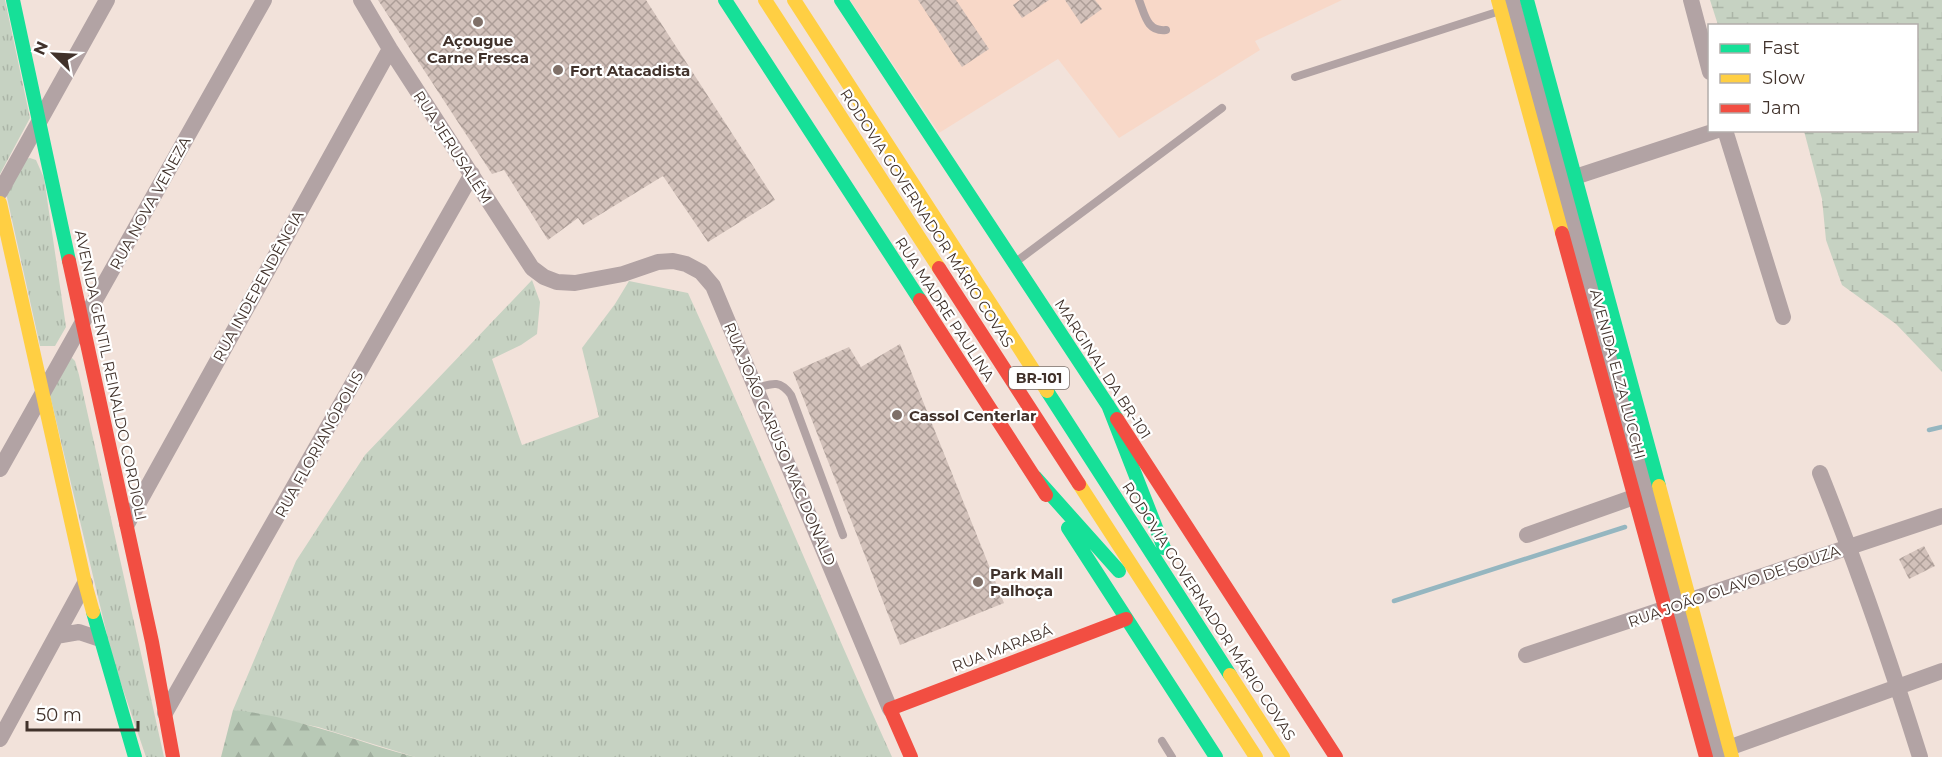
<svg xmlns="http://www.w3.org/2000/svg" width="1942" height="757" font-family="Montserrat,sans-serif">
<style>
.built{fill:#f8d8c8}
.grass{fill:url(#grass-tufts)}
.forest{fill:url(#forest-firs)}
.wetland{fill:url(#wetland-marsh)}
.lines{fill:none;stroke-linecap:round;stroke-linejoin:round}
.stream{stroke:#95b6c0;stroke-width:4.5}
.building{fill:url(#building-cross-hatch)}
.lane{stroke:#b2a3a4;stroke-width:8}
.street{stroke:#b2a3a4;stroke-width:16}
.fast{stroke:#16e098;stroke-width:14}
.slow{stroke:#ffcf43;stroke-width:14}
.jam{stroke:#f24e42;stroke-width:14}
.poi-dot{fill:#7f7068;stroke:#fff;stroke-width:2}
.labels{text-anchor:middle;dominant-baseline:central;stroke-width:4.5;stroke-linejoin:round;paint-order:stroke}
.shield{fill:#fff;stroke:#7a706b;stroke-width:1.5}
.shield-label{font-size:14px;font-weight:bold;fill:#41322b}
.poi-label{font-size:15px;font-weight:bold;fill:#41322b;stroke:#fff;text-anchor:start}
.street-label{font-size:15px;fill:#41322b;stroke:#fff}
</style>
<defs>
<pattern id="grass-tufts" width="24" height="20" patternUnits="userSpaceOnUse" patternTransform="scale(1.5)"><rect width="24" height="20" fill="#c6d2c2"/><path d="M3 7l-1-3M5 7V3M7 7l1-3M15 17l-1-3M17 17v-4M19 17l1-3" fill="none" stroke="#abb5a7"/></pattern>
<pattern id="forest-firs" width="22" height="20" patternUnits="userSpaceOnUse" patternTransform="scale(1.5)"><rect width="22" height="20" fill="#b8c9b6"/><path d="M5 1l3.5 6h-7zM16 11l3.5 6h-7z" fill="#9fad9d"/></pattern>
<pattern id="wetland-marsh" width="20" height="14" patternUnits="userSpaceOnUse" patternTransform="scale(1.5)"><rect width="20" height="14" fill="#c6d2c2"/><path d="M1 5h8M5 5V1M11 12h8M15 12V8" fill="none" stroke="#abb5a7"/></pattern>
<pattern id="building-cross-hatch" width="8" height="8" patternUnits="userSpaceOnUse" patternTransform="scale(1.5)"><rect width="8" height="8" fill="#d2c1ba"/><path d="M0 0l8 8M0 8l8-8" fill="none" stroke="#ac9d97"/></pattern>
</defs>
<rect width="100%" height="100%" fill="#f2e2da"/>
<path class="built" d="M850 0H1342L1255 41 1260 50 1119 138 1058 59 939 133Z"/>
<path class="grass" d="M0 0H5L30 118 0 174Z
M30 158 36 160 44 178 66 327 55 346H40L6 193 25 159Z
M532 280 540 302 537 334 521 345 492 359 522 445 599 417 582 348 615 304 629 281 688 293C758 447 822 603 892 757H415L318 727 233 710 296 561 365 455Z
M72 358 75 361 79 375 164 757H146L113 660 49 391 65 361Z"/>
<path class="forest" d="M233 710C296 716 354 741 415 757H221Z"/>
<path class="wetland" d="M1710 0H1942V372L1896 324 1842 285 1826 240 1822 199 1804 131 1916 130V26L1718 25Z"/>
<g class="lines">
<path class="stream" d="M1929 430 1942 427
M1394 601 1625 527"/>
</g>
<path class="building" d="M378 0H646L775 200 708 242 663 176 583 225 578 218 548 240 504 170 492 174Z
M918 0H956L989 49 962 67Z
M1020 0H1049L1022 18 1013 5Z
M1065 0H1095L1102 9 1081 24Z
M900 344 1004 603 900 645 793 372 849 347 861 367Z
M1924 546 1935 566 1909 579 1899 559Z"/>
<g class="lines">
<path class="lane" d="M1139 0C1145 15 1147 32 1166 30
M1295 77 1500 11
M1017 261 1222 108
M757 388C773 383 780 380 791 395L843 535
M1162 741 1172 757"/>
<path class="street" d="M361 0 390 49 532 268 544 277 557 282 575 283 623 274 658 262 673 261 686 264 701 272 713 286 890 709
M1512 0 1719 757
M1691 0 1710 72
M1725 130 1783 317
M1575 177 1718 130
M0 192 107 0
M0 469 264 0
M1820 473C1857 566 1890 661 1920 757
M127 524 390 49
M1527 535 1634 497
M56 636 79 632 100 639
M1526 655 1942 516
M165 713 472 174
M0 739 85 583
M1720 751 1942 671"/>
<path class="fast" d="M13 0 69 261
M725 0 920 300
M841 0 1117 419
M1527 0 1659 486
M1047 391 1230 675
M1108 405 1164 548
M1035 477 1119 571
M1068 528 1216 757
M93 612 135 757"/>
<path class="slow" d="M765 0 939 268
M794 0 1047 391
M1498 0 1562 233
M0 203 85 583 93 612
M1079 484 1256 757
M1659 486 1732 757
M1230 675 1283 757"/>
<path class="jam" d="M1562 233 1706 757
M69 261 152 642 173 757
M939 268 1079 484
M920 300 1046 495
M1117 419 1336 757
M911 757 890 709 1126 619"/>
</g>
<g class="poi-dot">
<circle cx="478" cy="22" r="6"/>
<circle cx="558" cy="70" r="6"/>
<circle cx="897" cy="415" r="6"/>
<circle cx="978" cy="582" r="6"/>
</g>
<g class="labels">
<rect class="shield" x="1009" y="367" width="60" height="22" rx="4.5"/>
<g class="shield-label">
<text x="1039" y="378">BR-101</text>
</g>
<g class="poi-label">
<text x="478" y="40" text-anchor="middle">Açougue<tspan x="478" dy="17">Carne Fresca</tspan></text>
<text x="570" y="70">Fort Atacadista</text>
<text x="909" y="415">Cassol Centerlar</text>
<text x="990" y="573">Park Mall<tspan x="990" dy="17">Palhoça</tspan></text>
</g>
<g class="street-label">
<text transform="translate(453 147) rotate(57)">RUA JERUSALÉM</text>
<text transform="translate(150 203) rotate(-61)">RUA NOVA VENEZA</text>
<text transform="translate(927 218) rotate(57)">RODOVIA GOVERNADOR MÁRIO COVAS</text>
<text transform="translate(258 286) rotate(-61)">RUA INDEPENDÊNCIA</text>
<text transform="translate(945 309) rotate(57)">RUA MADRE PAULINA</text>
<text transform="translate(1103 369) rotate(57)">MARGINAL DA BR-101</text>
<text transform="translate(1618 374) rotate(75)">AVENIDA ELZA LUCCHI</text>
<text transform="translate(111 375) rotate(78)">AVENIDA GENTIL REINALDO CORDIOLI</text>
<text transform="translate(319 444) rotate(-61)">RUA FLORIANÓPOLIS</text>
<text transform="translate(780 444) rotate(67)">RUA JOÃO CARUSO MAC DONALD</text>
<text transform="translate(1734 586) rotate(-19)">RUA JOÃO OLAVO DE SOUZA</text>
<text transform="translate(1209 611) rotate(57)">RODOVIA GOVERNADOR MÁRIO COVAS</text>
<text transform="translate(1002 648) rotate(-21)">RUA MARABÁ</text>
</g>
</g>
<rect x="1708" y="24" width="210" height="108" fill="#ffffff" stroke="#b3adaa" stroke-width="1.5"/>
<rect x="1720" y="44" width="30" height="9" fill="#16e098" stroke="#b3adaa" stroke-width="1.5"/>
<text x="1762" y="54" font-size="18" fill="#41322b">Fast</text>
<rect x="1720" y="74" width="30" height="9" fill="#ffcf43" stroke="#b3adaa" stroke-width="1.5"/>
<text x="1762" y="84" font-size="18" fill="#41322b">Slow</text>
<rect x="1720" y="104" width="30" height="9" fill="#f24e42" stroke="#b3adaa" stroke-width="1.5"/>
<text x="1762" y="114" font-size="18" fill="#41322b">Jam</text>
<g transform="translate(54 54) rotate(294)" stroke="#ffffff" stroke-width="4.5" paint-order="stroke">
<path d="M0-4.5L10 22L0 15L-10 22Z" fill="#41322b"/>
<text y="-9" font-size="16" font-weight="bold" text-anchor="middle" fill="#41322b">N</text>
</g>
<path d="M27 721v9h111v-9" fill="none" stroke="#41322b" stroke-width="3"/>
<text x="36" y="721" font-size="18" fill="#41322b" stroke="#ffffff" stroke-width="4.5" paint-order="stroke">50 m</text>
</svg>
